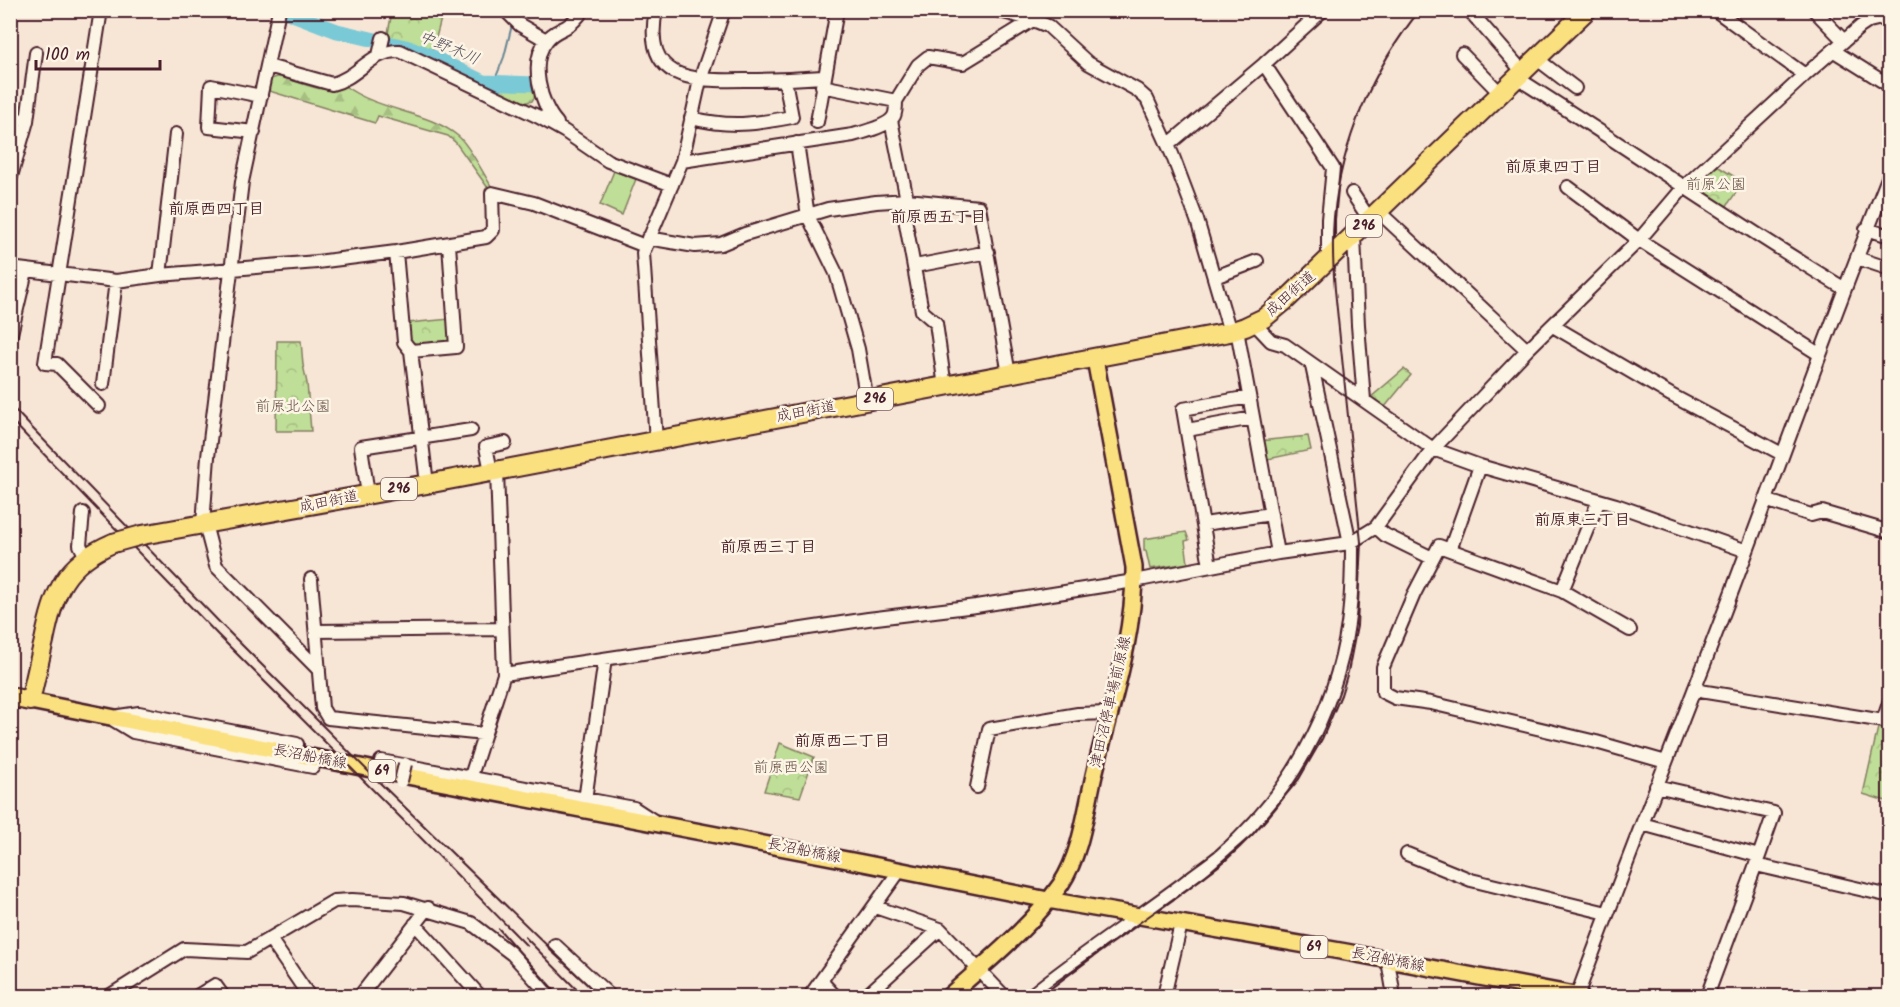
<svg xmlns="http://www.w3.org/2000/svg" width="1900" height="1007" font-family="Kalam,'Klee One',sans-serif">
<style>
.grass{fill:#bfde97;stroke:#847e61;stroke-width:1.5}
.forest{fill:url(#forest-firs);stroke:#847e61;stroke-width:1.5}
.park{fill:url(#park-crowns);stroke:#847e61;stroke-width:1.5}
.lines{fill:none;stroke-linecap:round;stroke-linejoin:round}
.stream{stroke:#678592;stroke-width:2}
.river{stroke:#7ac9d6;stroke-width:15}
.minor-casing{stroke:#4a1f2b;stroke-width:16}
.major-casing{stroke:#4a1f2b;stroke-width:20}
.highway-casing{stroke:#4a1f2b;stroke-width:22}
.minor{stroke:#fcf5e5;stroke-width:12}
.major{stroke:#fbe080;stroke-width:15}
.highway{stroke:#fbe080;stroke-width:18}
.rail{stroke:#4a1f2b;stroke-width:2}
.minor-bridge-casing{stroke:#4a1f2b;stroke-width:16;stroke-linecap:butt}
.highway-bridge-casing{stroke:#4a1f2b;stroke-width:22;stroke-linecap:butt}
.minor-bridge{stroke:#fcf5e5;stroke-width:12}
.highway-bridge{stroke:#fbe080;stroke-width:18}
.labels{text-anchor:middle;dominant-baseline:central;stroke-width:5;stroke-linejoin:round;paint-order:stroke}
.shield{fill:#fcf5e5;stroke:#7f5f63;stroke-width:1.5}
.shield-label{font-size:14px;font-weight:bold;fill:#4a1f2b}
.park-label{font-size:15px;fill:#674f46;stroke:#fcf5e5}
.street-label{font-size:15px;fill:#4a1f2b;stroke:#fcf5e5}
.water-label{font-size:16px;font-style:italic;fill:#58525e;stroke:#fcf5e5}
.neighbourhood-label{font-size:16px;font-weight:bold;fill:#4a1f2b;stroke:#fcf5e5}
</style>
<defs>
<pattern id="forest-firs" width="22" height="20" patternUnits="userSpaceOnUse" patternTransform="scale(1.5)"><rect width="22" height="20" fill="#bfde97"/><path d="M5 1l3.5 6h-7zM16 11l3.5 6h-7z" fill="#a6be82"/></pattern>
<pattern id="park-crowns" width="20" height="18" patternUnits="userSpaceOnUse" patternTransform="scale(1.5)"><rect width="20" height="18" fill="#bfde97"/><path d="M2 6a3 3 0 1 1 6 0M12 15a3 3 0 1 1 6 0" fill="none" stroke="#a6be82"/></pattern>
</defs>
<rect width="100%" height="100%" fill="#f7e6d6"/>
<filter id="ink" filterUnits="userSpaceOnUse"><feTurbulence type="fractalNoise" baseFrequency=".0167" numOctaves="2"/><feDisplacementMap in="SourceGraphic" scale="12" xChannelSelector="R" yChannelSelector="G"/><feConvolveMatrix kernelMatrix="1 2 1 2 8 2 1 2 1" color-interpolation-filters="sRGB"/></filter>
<g filter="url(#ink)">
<path class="grass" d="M614 171 636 179 622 215 600 205Z
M1186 532 1189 540 1185 541 1188 563 1150 569 1146 551H1144V539Z"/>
<path class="forest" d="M280 76C299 82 326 96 345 86 378 111 428 111 458 136 470 146 484 175 493 189L488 188 456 143 448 136 378 116 375 123 266 90 268 80Z"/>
<path class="park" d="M392 11H443L432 53 414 45 387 39Z
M482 84 537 86 536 94 532 101 523 103Z
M1714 164 1743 182 1724 210 1688 188Z
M450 319 452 339 448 344 416 346 410 340 408 323Z
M277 341H301L303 365 307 383 311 431H276Z
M1404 369 1411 375 1384 408 1370 398Z
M1308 436 1311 450 1263 460 1259 441Z
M1879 723 1889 724 1890 784 1886 801 1863 794Z
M780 743 814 757 800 797 764 791Z"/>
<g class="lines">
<path class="stream" d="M494 82 504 57 512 25"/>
<path class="river" d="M282 10 337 31 405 47 424 53 483 82 536 84"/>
<g class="minor-casing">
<path id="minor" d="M505 10 520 25 546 40
M656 10C642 81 691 81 744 80 770 80 797 79 823 77
M996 10 1033 20 1048 26 1088 63 1137 90 1147 99 1172 154 1197 220 1230 332
M1469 10 1523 72
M1715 10 1805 75
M1814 10 1844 41
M1834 51 1890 86
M1462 54 1501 94
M379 55 383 38
M1537 59 1575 88
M1264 64 1333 168 1328 219V261
M268 66 332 84C358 78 371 50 400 51L539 117 564 131 608 161 672 185
M1517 78C1627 147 1733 222 1845 289
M822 86 896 101 918 65 928 57 963 63 1033 20
M10 117 27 121
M691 118C731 128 754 124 792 117L785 80
M891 120 907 200
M817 122 837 10
M557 123C540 105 529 61 547 40 552 33 559 31 566 27 573 23 578 17 583 10
M254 132 209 127 211 86 261 96
M797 143 808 216 836 273 858 349 867 401
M1168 145 1264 64 1323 10
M682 161 853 135C864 132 889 126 894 116 896 112 896 106 896 101
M10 180 27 121 36 53
M1568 187 1639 240 1819 354
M1352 193 1370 220
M1379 212 1527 350
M904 213 922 311 936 323 945 387
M1866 229 1890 236
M1354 236 1358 325 1364 400
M648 238 695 246 721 244 745 234 828 209 876 202 907 200 979 207 1009 374
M396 252 404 342 411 351 427 484
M1857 258 1890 269
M915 266 988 252
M10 268 116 281 160 275 317 262 396 252 486 237 493 230 492 193 534 203 645 246
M160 275 176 134
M1215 277 1257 261
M1254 323 1271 341 1285 345 1433 449 1480 466 1616 505 1747 551
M1553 326 1671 395 1782 454
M1237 330 1278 553
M10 338 26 271
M411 351 456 347 449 244
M1312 366 1350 543
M103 384 116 281
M99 406 57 364 45 363 101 10
M1187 430 1253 418
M656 441 643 253 682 161 700 80 724 10
M491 471 486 447 505 443
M368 494 361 447 471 430
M1765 500 1811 515 1822 512 1890 532
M83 513 80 545 86 557
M203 524 208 457 242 182 279 10
M205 524 216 566 319 670
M1204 524 1271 514
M1376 527 1385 535 1432 558
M1450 550 1480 466
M1210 566 1183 409 1249 397
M311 579 322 708 328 718 484 734
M1562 591 1599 500
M1630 630 1562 591 1439 546 1414 594 1383 667V692L1395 698 1431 703 1596 742 1666 762
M316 631 502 629
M504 674 868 619 976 606 1134 581 1278 553 1350 543 1376 527 1433 449 1527 350 1639 240 1684 187 1805 75 1860 27 1869 21 1890 16
M1694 690 1890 722
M119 716 139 713 297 744 296 747
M115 721 133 732 313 767
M1883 721 1890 700
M381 761 634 808 654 821
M471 776 504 674 497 470
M1656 786 1774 813 1759 856
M977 787 989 729 1078 714 1109 713
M585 800 605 659
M1642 824 1759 856 1707 996
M1407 854 1471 880 1607 913
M1756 865 1890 896
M875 907 940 929 1004 996
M415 924 480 996
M270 939 309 996
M555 945 610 996
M1388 961 1394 996
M821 981 835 996
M109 996 184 949 247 952 334 901 352 900 404 903 471 923 512 954 550 996
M197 996 215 985 223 996
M360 996 428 908
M810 996 900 870
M866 996 940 929
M1030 996C1079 956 1133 921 1184 883 1196 873 1209 865 1221 855 1289 796 1335 714 1348 624 1352 597 1352 570 1352 542
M1164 996 1181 924
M1577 996C1631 847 1692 700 1747 551 1794 425 1840 298 1890 173"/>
</g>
<g class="major-casing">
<path id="major" d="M30 701 381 771 863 863 1048 900 1346 952 1580 996
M949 996C987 962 1031 927 1061 884 1082 852 1086 808 1095 771 1111 705 1135 635 1134 567L1095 359"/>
</g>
<g class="highway-casing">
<path id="highway" d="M142 535 427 484 1230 332 1245 327 1264 318 1286 300 1587 10
M10 697 30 701C35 681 39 661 44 641 54 592 64 564 113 543"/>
</g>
<use href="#minor" class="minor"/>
<use href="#major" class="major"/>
<use href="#highway" class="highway"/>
<path class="rail" d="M10 405 225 628 379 782 599 996
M10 419 218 635 420 837 527 946
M499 929 558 996
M525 937 583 996
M1036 996 1204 877 1252 835 1299 779 1322 739 1341 695 1348 672 1357 626 1361 542 1335 290C1333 266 1332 241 1334 217 1341 142 1373 68 1420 10"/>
<g class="minor-bridge-casing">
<path id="minor-bridge" d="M295 758 296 747
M401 781 405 764"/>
</g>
<g class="highway-bridge-casing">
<path id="highway-bridge" d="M113 543 142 535"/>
</g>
<use href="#minor-bridge" class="minor-bridge"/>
<use href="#highway-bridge" class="highway-bridge"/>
</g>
</g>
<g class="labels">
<g class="shield">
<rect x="1346" y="215" width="36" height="22" rx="4.5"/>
<rect x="857" y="388" width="36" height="22" rx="4.5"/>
<rect x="381" y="478" width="36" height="22" rx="4.5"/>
<rect x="368.5" y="760" width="27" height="22" rx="4.5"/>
<rect x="1300.5" y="936" width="27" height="22" rx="4.5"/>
</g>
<g class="shield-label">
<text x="1364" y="226">296</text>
<text x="875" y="399">296</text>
<text x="399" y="489">296</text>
<text x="382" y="771">69</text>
<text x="1314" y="947">69</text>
</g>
<g class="park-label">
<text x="1716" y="185">前原公園</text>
<text x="293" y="407">前原北公園</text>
<text x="791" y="768">前原西公園</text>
</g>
<g class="street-label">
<text transform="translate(1291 294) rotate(-41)">成田街道</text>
<text transform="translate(806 412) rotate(-10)">成田街道</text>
<text transform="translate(329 502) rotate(-11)">成田街道</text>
<text transform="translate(1111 702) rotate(-77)">津田沼停車場前原線</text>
<text transform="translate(310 757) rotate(11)">長沼船橋線</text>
<text transform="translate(804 851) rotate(11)">長沼船橋線</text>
<text transform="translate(1388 960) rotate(11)">長沼船橋線</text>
</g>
<g class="water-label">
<text transform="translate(449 48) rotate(23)">中野木川</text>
</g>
<g class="neighbourhood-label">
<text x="1553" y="167">前原東四丁目</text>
<text x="216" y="209">前原西四丁目</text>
<text x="938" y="217">前原西五丁目</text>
<text x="1582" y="520">前原東三丁目</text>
<text x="768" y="547">前原西三丁目</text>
<text x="842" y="741">前原西二丁目</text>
</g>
</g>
<rect width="1900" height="1007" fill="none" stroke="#fcf5e5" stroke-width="36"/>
<rect x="18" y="18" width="1864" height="971" fill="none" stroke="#4a1f2b" stroke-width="2" filter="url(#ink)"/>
<path d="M36 60v9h124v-9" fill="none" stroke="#4a1f2b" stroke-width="3"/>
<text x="45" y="60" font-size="18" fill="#4a1f2b" stroke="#fcf5e5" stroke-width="4.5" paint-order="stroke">100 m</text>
</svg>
